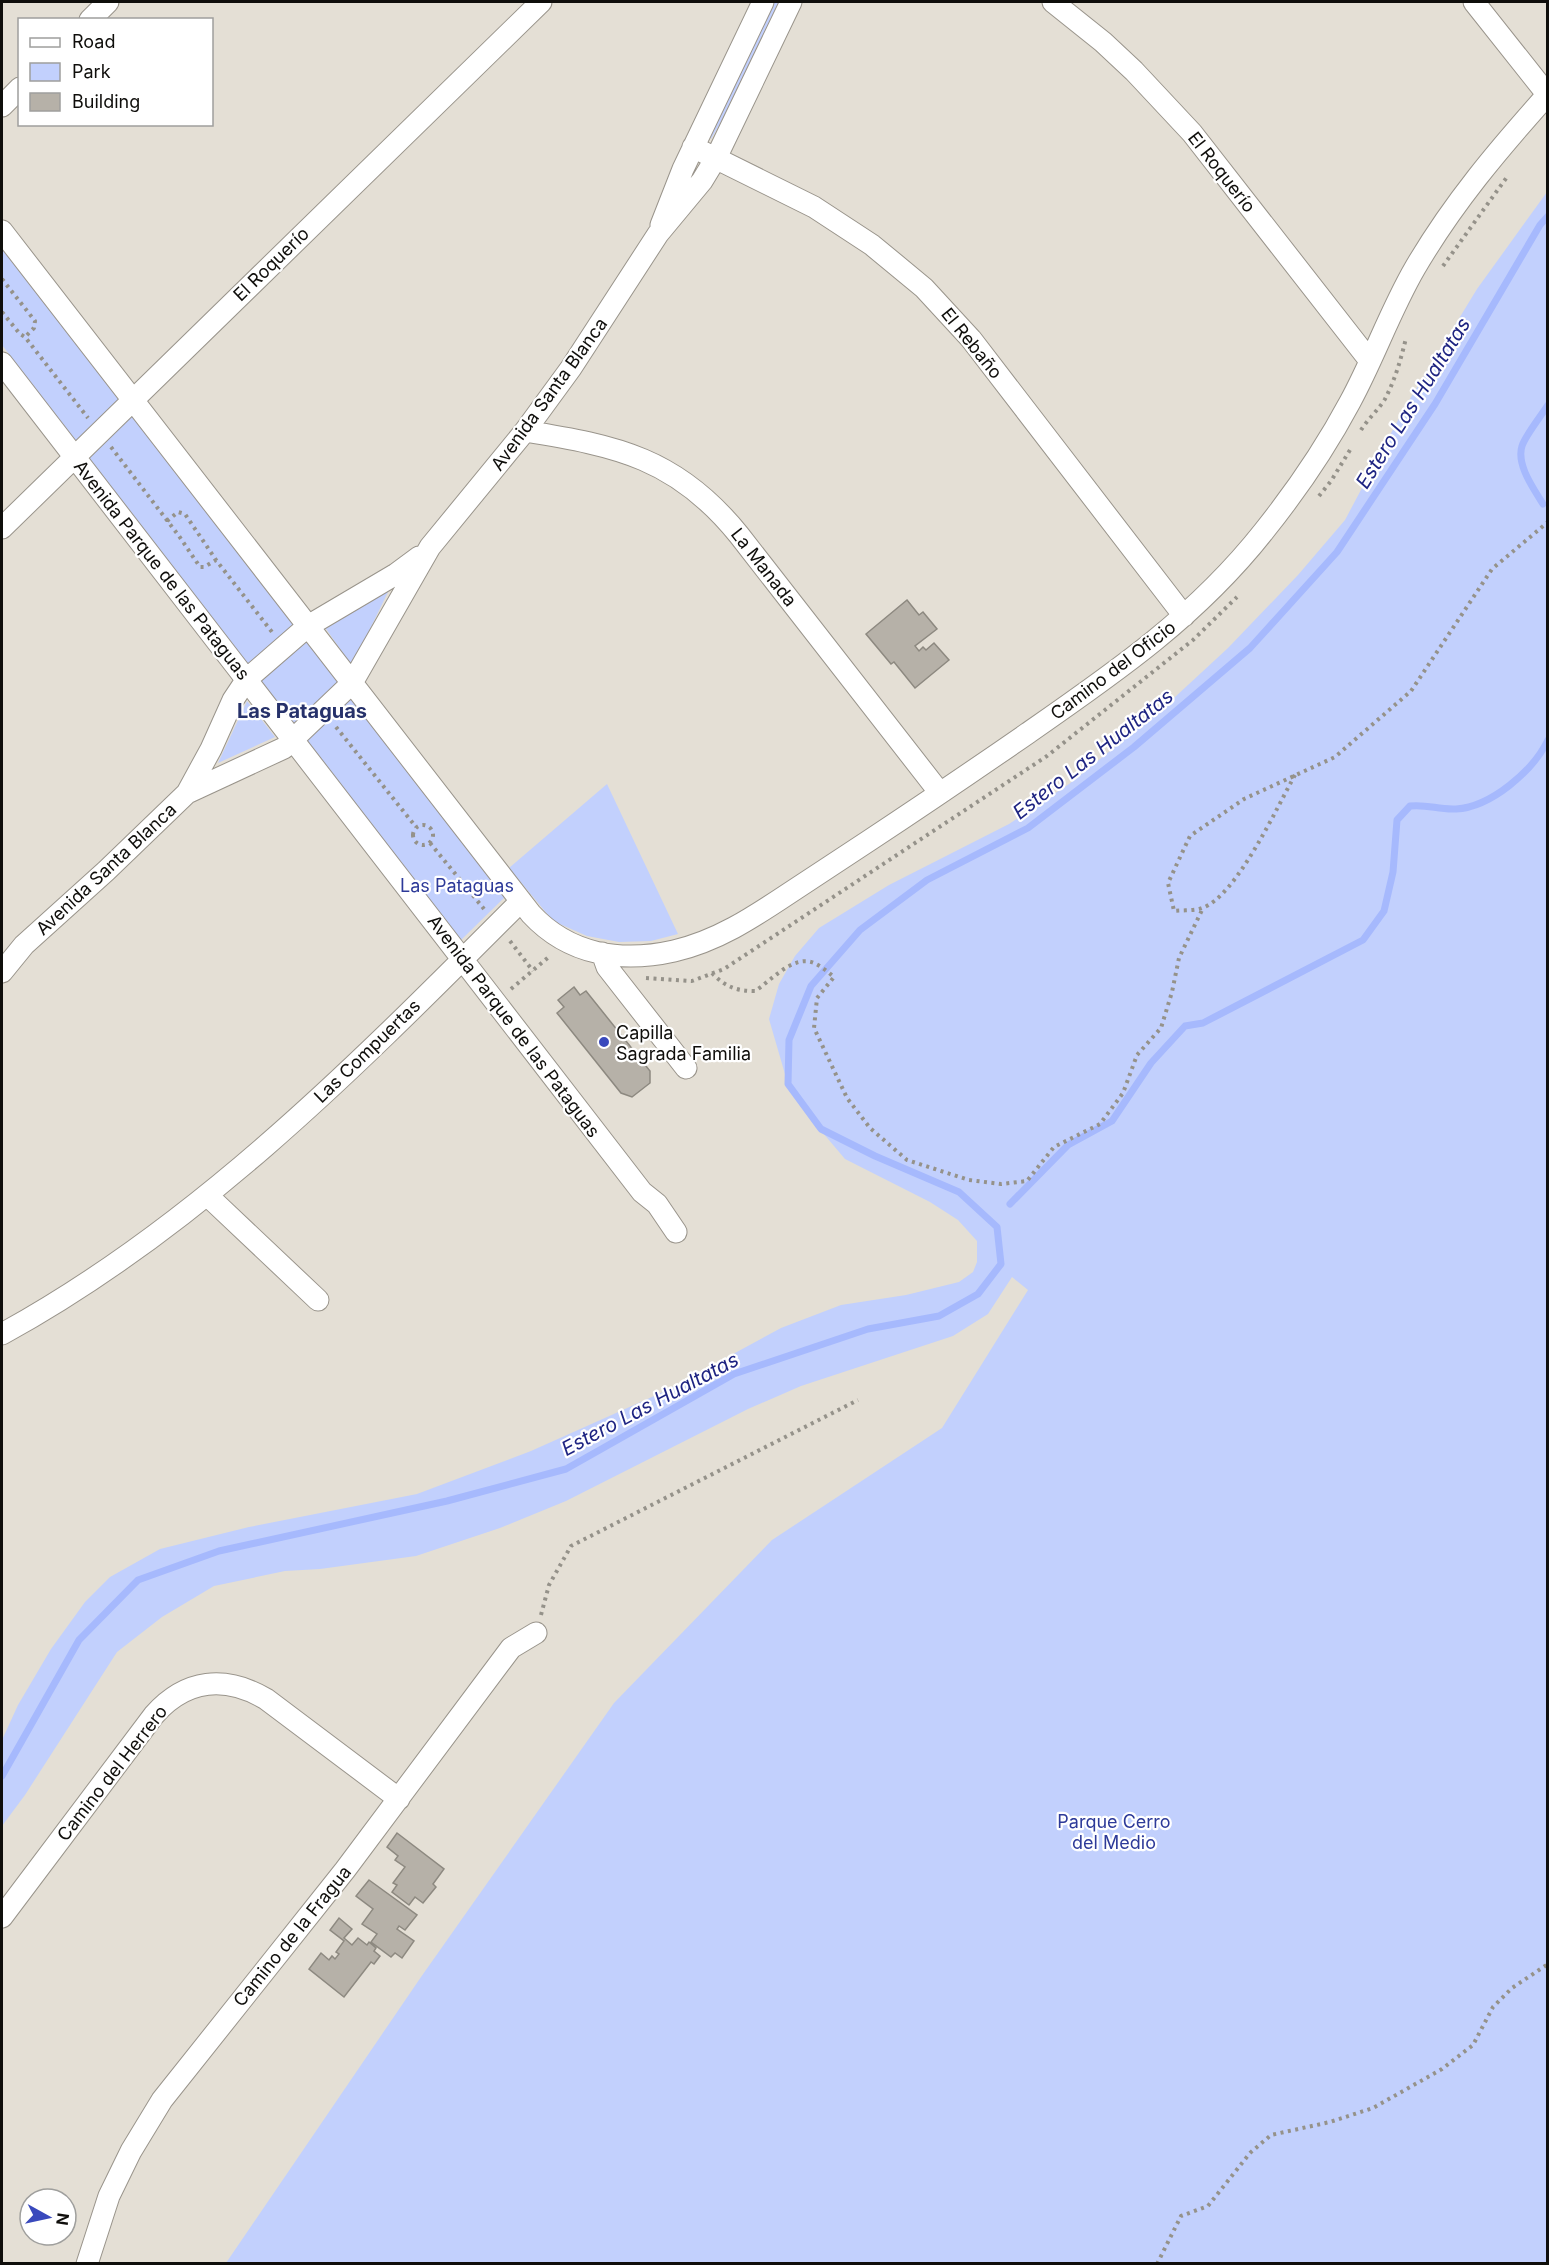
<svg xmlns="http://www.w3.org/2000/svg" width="1549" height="2265" font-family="Inter,sans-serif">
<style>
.green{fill:#c2d0fd}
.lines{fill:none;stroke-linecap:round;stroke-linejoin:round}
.stream{stroke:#a6b9fd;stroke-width:7}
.building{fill:#b6b1a8;stroke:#8d8980;stroke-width:1.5}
.minor-casing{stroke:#99948b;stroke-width:23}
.path{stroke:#95928a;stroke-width:4;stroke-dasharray:3 4.5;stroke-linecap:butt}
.minor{stroke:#fff;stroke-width:21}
.poi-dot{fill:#3949bc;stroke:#fff;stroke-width:2}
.labels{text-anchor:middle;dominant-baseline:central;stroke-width:4.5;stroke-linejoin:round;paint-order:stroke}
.street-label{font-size:18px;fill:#0f0e0b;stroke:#fff}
.park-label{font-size:18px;fill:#2d3a99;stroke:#fff}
.poi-label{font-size:18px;fill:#0f0e0b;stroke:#fff;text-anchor:start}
.water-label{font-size:20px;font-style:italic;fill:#1e2482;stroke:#fff}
.neighbourhood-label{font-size:20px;font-weight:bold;fill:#26316a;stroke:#fff}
</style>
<rect width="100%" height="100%" fill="#e4dfd5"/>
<path class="green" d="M772 2H779L728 110 711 139 710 135Z
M1547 192V2263H226L421 1977 614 1703 772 1540 942 1428 1028 1290 1012 1277 988 1314 953 1336 801 1386 748 1409 566 1501 500 1528 416 1556 320 1569 285 1571 214 1586 162 1617 117 1652 25 1795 2 1826V1740L18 1705 51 1649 85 1602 110 1577 160 1549 249 1527 417 1494 531 1451 663 1392 781 1328 841 1305 906 1295 959 1282 973 1272 977 1262V1241L958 1220 930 1202 845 1159 812 1120 787 1081 769 1019 779 984 795 956 819 928 889 885 1009 824 1069 784 1162 709 1228 648 1298 575 1345 520 1405 407 1477 289Z
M2 249 505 897 461 940 2 345Z
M389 590 352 666 324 626Z
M247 701 275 737 218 763Z
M607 784 678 934 651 941 619 942 587 936 553 921 509 868Z"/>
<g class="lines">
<path class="stream" d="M1543 504C1534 489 1516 465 1522 446 1525 436 1541 416 1548 405
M1010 1204 1068 1145 1112 1121 1151 1063 1185 1026 1203 1023 1363 940 1384 911 1393 872 1397 820 1410 806C1428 804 1438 810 1456 809 1491 807 1533 771 1548 740
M2 1776 79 1640 138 1580 219 1551 447 1501 566 1469 734 1374 868 1329 939 1316 978 1294 1001 1264 997 1227 959 1192 875 1156 821 1129 788 1084 789 1040 811 986 860 930 927 880 1028 828 1134 747 1250 648 1337 552 1435 404 1540 225 1548 216"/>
</g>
<path class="building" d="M907 600 919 615 923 612 937 629 915 646 919 651 923 647 926 650 934 643 949 660 915 688 894 662 891 664 866 634Z
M574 987 580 995 586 991 650 1071V1083L632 1097 621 1093 557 1013 564 1007 558 1000Z
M397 1833 444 1869 433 1884 436 1887 423 1903 415 1897 409 1905 392 1892 397 1885 393 1883 405 1867 395 1860 398 1856 387 1847Z
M369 1880 417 1915 405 1930 399 1926 397 1929 414 1941 402 1958 395 1953 391 1957 371 1942 377 1934 362 1924 373 1909 356 1896Z
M339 1918 352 1929 344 1938 352 1945 358 1938 367 1945 369 1942 376 1948 374 1951 380 1956 374 1964 371 1962 344 1997 309 1969 321 1953 329 1960 332 1956 335 1959 339 1954 336 1952 344 1941 330 1930Z"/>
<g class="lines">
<g class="minor-casing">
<path id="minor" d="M1053 2 1103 42 1134 71 1192 133 1370 361
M1474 2 1547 94
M90 20 108 2
M2 106 20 88
M693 147 814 207 872 245 924 288 971 339 1184 616
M661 225 683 169 763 2
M2 231 531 914C569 955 621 963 674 951 717 941 752 918 788 894 815 876 843 858 870 840 923 805 976 769 1028 733 1116 672 1197 616 1264 531 1296 491 1326 447 1350 402 1374 358 1390 311 1415 268 1453 203 1498 150 1548 94
M2 363 642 1192 657 1204 676 1232
M525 431C617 446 677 458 739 535L940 793
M2 528 541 2
M187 793 284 748 352 683 430 547 525 431 571 368 658 234 702 181 716 158 791 2
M602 953 607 967 686 1068
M2 972 24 945 106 871 187 793 211 749 233 700 247 679 308 626 396 574 419 557
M208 1196 318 1300
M2 1334C201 1225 361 1061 521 901
M2 1917 154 1715C186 1679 225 1675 266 1699L399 1799
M87 2264 109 2196 131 2151 162 2100 345 1870 511 1648 536 1633"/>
</g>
<path class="path" d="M1443 266 1507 177
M2 279 35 321 34 328 25 337
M2 312 20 334 25 337 88 418
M1361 430C1368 419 1379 409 1385 399 1395 380 1401 359 1406 338
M111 447 179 536 200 567H204L216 560
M1319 496 1331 481 1350 450
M167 521 178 512 185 514 216 560 272 632
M336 727 416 827
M1295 775C1277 807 1236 897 1202 908 1194 911 1183 910 1174 911L1168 883 1190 836 1244 799 1335 757 1411 691 1492 569 1548 522
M413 835a10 10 0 1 1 20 0a10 10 0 1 1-20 0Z
M430 843 484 909
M510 941 533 971
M712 973C725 987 737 991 755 991 771 981 793 954 814 963 821 966 828 972 834 977L817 998 814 1028 847 1098 870 1128 907 1160 969 1180 1001 1184 1027 1181 1054 1147 1100 1124 1123 1093 1137 1055 1161 1028 1172 992 1179 958 1203 908
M646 978 692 981 724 969 1047 756 1193 640 1237 597
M511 989 551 955
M541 1615 549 1585 571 1546 858 1400
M1157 2264 1181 2216 1208 2206 1250 2153 1271 2135 1330 2122 1373 2108 1442 2069 1473 2045 1493 2007 1512 1988 1548 1964"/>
<use href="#minor" class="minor"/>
</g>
<circle class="poi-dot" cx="604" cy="1042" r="6"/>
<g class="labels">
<g class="street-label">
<text transform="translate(1222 172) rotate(52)">El Roquerío</text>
<text transform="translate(271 264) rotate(-44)">El Roquerío</text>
<text transform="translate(972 343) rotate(51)">El Rebaño</text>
<text transform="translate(549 394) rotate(-54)">Avenida Santa Blanca</text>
<text transform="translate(764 567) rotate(52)">La Manada</text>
<text transform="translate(162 570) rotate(52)">Avenida Parque de las Pataguas</text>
<text transform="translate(1113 670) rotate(-37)">Camino del Oficio</text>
<text transform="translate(106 869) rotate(-43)">Avenida Santa Blanca</text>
<text transform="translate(514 1026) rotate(53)">Avenida Parque de las Pataguas</text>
<text transform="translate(367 1051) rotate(-44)">Las Compuertas</text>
<text transform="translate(112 1773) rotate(-52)">Camino del Herrero</text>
<text transform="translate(292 1936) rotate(-51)">Camino de la Fragua</text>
</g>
<g class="park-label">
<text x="457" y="885">Las Pataguas</text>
<text x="1114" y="1821">Parque Cerro<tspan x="1114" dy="21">del Medio</tspan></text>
</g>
<g class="poi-label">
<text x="616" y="1032">Capilla<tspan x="616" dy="21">Sagrada Familia</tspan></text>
</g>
<g class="water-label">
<text transform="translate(1413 403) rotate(-58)">Estero Las Hualtatas</text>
<text transform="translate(1093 754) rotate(-38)">Estero Las Hualtatas</text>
<text transform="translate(650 1404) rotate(-28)">Estero Las Hualtatas</text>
</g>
<g class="neighbourhood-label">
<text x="302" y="711">Las Pataguas</text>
</g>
</g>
<rect width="1549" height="2265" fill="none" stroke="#0f0e0b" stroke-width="6"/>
<rect x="18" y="18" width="195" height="108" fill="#ffffff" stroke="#9f9f9d" stroke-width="1.5"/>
<rect x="30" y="38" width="30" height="9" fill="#ffffff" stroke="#9f9f9d" stroke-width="1.5"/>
<text x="72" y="48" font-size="18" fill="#0f0e0b">Road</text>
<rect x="30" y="63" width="30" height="18" fill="#c2d0fd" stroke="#9f9f9d" stroke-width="1.5"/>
<text x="72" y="78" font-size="18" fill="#0f0e0b">Park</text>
<rect x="30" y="93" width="30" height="18" fill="#b6b1a8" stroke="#9f9f9d" stroke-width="1.5"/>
<text x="72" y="108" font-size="18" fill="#0f0e0b">Building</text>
<g transform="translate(48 2217) rotate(98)"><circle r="28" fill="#ffffff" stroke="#9f9f9d" stroke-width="1.5"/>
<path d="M0-4.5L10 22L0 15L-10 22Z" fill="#3949bc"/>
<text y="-9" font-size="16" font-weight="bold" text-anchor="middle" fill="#0f0e0b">N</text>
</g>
</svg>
